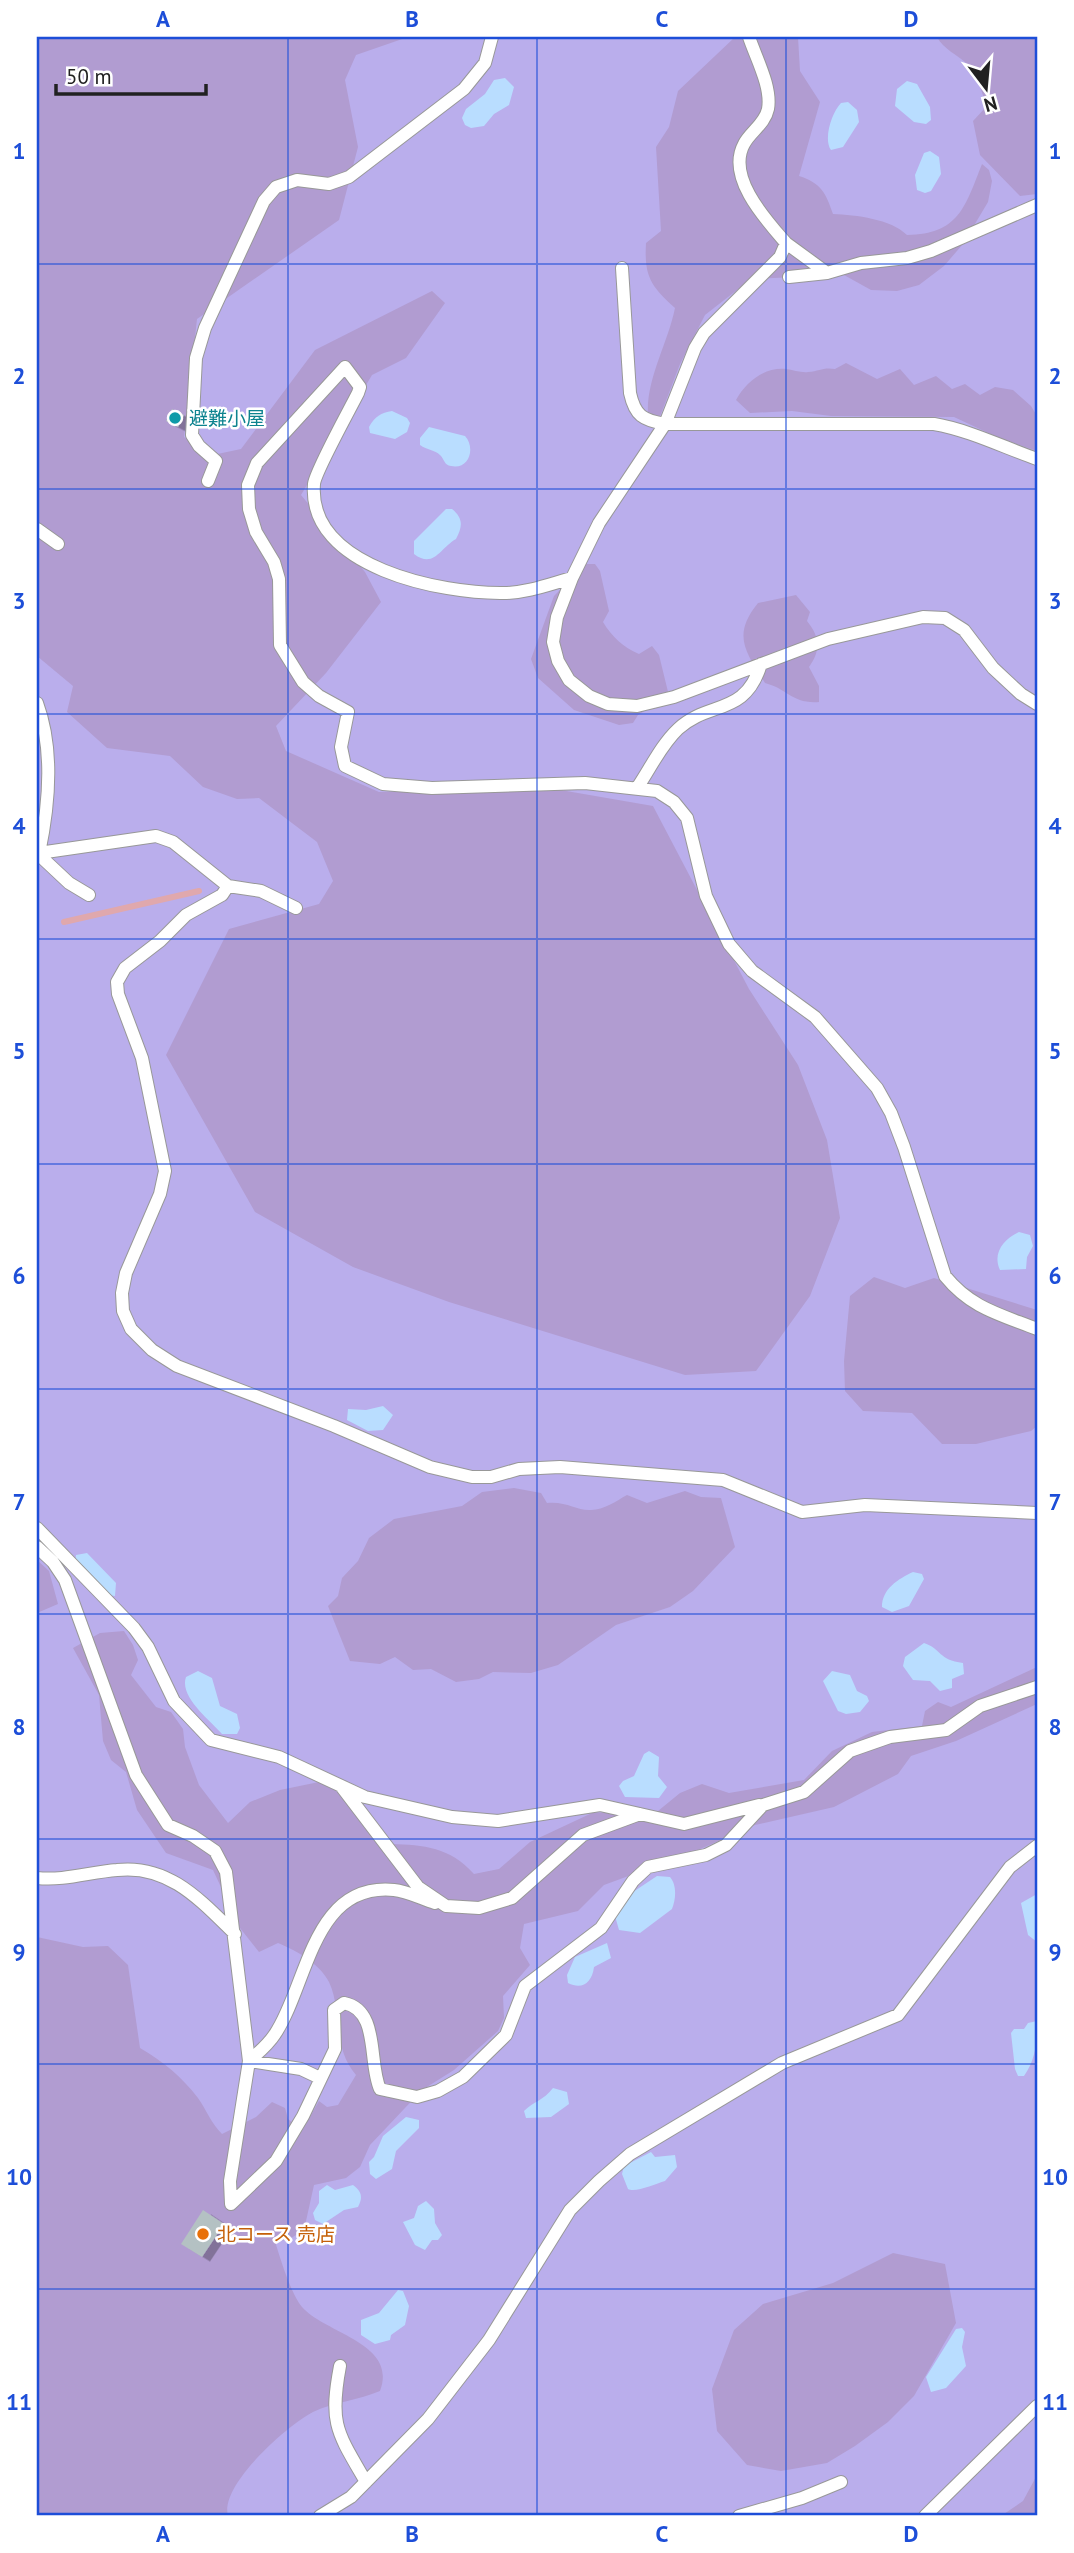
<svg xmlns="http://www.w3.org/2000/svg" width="1074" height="2553" font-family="'PT Sans','Noto Sans JP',sans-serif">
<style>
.grass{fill:#baaeec}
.forest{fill:#b19cd1}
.sand{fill:#b9ddff}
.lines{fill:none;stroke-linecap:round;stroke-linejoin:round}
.stream{stroke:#e0a8ad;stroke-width:6}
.building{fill:#b4c1c3;filter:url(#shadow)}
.lane-casing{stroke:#989898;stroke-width:14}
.lane{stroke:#fff;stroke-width:12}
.grid{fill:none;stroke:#1d4ed8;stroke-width:2;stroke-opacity:0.55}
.culture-dot{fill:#0f9aa8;stroke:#fff;stroke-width:2.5}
.food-dot{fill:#e8710a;stroke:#fff;stroke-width:2.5}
.labels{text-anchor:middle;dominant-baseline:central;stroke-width:5;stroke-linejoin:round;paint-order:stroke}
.culture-label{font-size:19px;fill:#0d838f;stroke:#fff;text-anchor:start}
.food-label{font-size:19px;fill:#c56008;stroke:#fff;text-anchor:start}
.neatline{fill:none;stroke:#1d4ed8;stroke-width:2.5}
.grid-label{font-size:23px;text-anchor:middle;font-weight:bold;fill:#1d4ed8}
</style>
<defs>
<filter id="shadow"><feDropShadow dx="8" dy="4.5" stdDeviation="0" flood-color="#0004"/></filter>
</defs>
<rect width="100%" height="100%" fill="#e8eef2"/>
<path class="grass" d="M205 37H1037V2516H37V376Z"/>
<path class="forest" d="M37 37H408L356 55 345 80 358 147 339 220 197 319 184 437 208 456 241 449 315 350 432 291 445 303 406 358 372 375 301 495 365 572 381 602 326 673 276 726 286 751 379 792 549 788 653 806 749 989 798 1065 827 1140 840 1218 810 1296 756 1371 685 1375 449 1302 353 1267 255 1212 166 1055 229 929 319 904 333 881 317 842 259 798 237 799 203 787 170 756 107 748 67 712 73 686 37 656Z
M735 37H798L800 71 820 102 799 176C821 183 826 193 833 214 856 215 891 219 907 235 959 234 965 207 982 164L989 170 992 181 988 202 963 244 944 266 919 285 897 291 871 290 844 275 751 279 705 315 680 364 659 419 648 414C646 379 668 343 675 308 651 286 644 277 646 243L661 231 656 147 669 127 678 91Z
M937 37H1037V194L1020 196 980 155 973 121 986 107C983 93 977 75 967 64 957 54 944 50 937 37Z
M846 363 877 379 900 369 914 385 936 376 952 389 965 384 980 395 995 387 1013 390 1031 406 1037 416V451L999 438 954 417 831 416 792 411 750 413 736 400C746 382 764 367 786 369 793 370 802 373 808 372 820 371 823 367 835 369Z
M585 564H595L600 571 609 611 603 622C612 637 623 647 639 654L652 646 659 655 669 696 638 715 633 723 619 725 574 710 538 678 531 659 554 596Z
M796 595 810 612 807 621C820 637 821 650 809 667L819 686V702C792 704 788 689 765 683 745 651 732 635 758 603Z
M874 1277 905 1288 934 1278 1037 1310V1426L1031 1431 976 1444H942L912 1413 863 1411 845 1391 844 1361 850 1296Z
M514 1488 541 1493 547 1503C567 1501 577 1511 591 1510 604 1510 616 1501 627 1495L647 1503 685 1491 701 1497 721 1498 735 1547 693 1591 670 1607 616 1625 558 1665 531 1673 493 1672 479 1679 456 1682 431 1669 413 1670 395 1657 380 1664 350 1661 328 1606 338 1596 342 1578 358 1561 369 1538 394 1519 462 1506 482 1492Z
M37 1560 49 1571 58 1604 37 1613Z
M124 1631 133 1645 138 1660 131 1675 156 1707 171 1712 183 1729 185 1747 199 1785 228 1823 250 1802 280 1790 319 1782 334 1789 391 1844C424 1845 450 1847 474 1874L499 1869 530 1842 592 1813 658 1811 680 1793 702 1784 729 1793 804 1780 832 1751 872 1732 922 1726 925 1711 938 1702 951 1707 1037 1667V1704L956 1741 911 1756 898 1774 834 1807 755 1825 691 1853 604 1885 578 1911 524 1924 520 1948 530 1965 503 1996 504 2018 498 2031 454 2070 422 2090 370 2145 360 2167 346 2178 314 2185 304 2230 288 2240 275 2241C280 2258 291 2294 302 2307 326 2334 398 2343 380 2391 359 2400 334 2402 313 2412 288 2425 219 2485 228 2516H37V1937L83 1947 108 1946 128 1965 140 2048C164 2062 181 2076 198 2098 207 2111 211 2123 222 2134L256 2117 272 2102 285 2108 288 2119 302 2131 319 2101 327 2107 338 2105 356 2075C331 2045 343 2012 329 1982 319 1963 297 1951 278 1943L259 1952 240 1928 213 1870 166 1853 137 1810 126 1772 111 1760 103 1741 99 1695 73 1648 100 1633Z
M893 2253 945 2264 956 2323 914 2396 888 2422 855 2446 827 2463 781 2471 747 2465 717 2431 712 2389 734 2330 763 2304 833 2283Z
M1037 2475V2516H1001L1023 2501Z"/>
<path class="sand" d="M505 78 514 87 509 105 494 114 484 126 471 128 465 125 462 118 466 109 485 94 494 80Z
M907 81 917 84 930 107 931 120 926 124 914 122 895 106 897 89Z
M848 102 857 110 859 122 843 147 831 150C823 139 832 112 841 103Z
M930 151 939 157 941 174 931 191 925 193 917 190 915 175 924 153Z
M392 411 407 418 410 423 407 432 395 439 370 433 369 427C375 416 381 413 392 411Z
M429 427 465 436C476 448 469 470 451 466 444 465 445 460 440 455 435 450 427 450 420 445V438Z
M446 509H452C463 518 463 526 456 539 440 548 434 569 414 554V541Z
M1019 1232 1030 1235 1033 1246 1027 1257 1026 1269 1000 1270C992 1253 1004 1239 1019 1232Z
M383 1406 393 1415 383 1430 368 1431 347 1420 348 1409 366 1410Z
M87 1553 116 1583 115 1596 107 1595 75 1564 76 1555Z
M913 1572 922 1574 924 1579 909 1606 892 1612 882 1607C882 1589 898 1579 913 1572Z
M924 1643C942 1649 938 1660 963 1663L964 1674 952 1679V1688L940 1691 930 1681 913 1680 903 1666 905 1657Z
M198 1671 212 1678 220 1706 237 1714 240 1728 237 1734H222C210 1720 179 1697 186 1677Z
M832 1671 850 1675 857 1691 867 1696 869 1701 860 1712 846 1714 838 1711 823 1681Z
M649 1751 659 1757 658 1776 667 1787 659 1798 625 1797 619 1786 623 1781 634 1776 644 1754Z
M657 1876 670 1877C677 1885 676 1899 672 1909L640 1933 619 1930 615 1916 627 1896Z
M1037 1894V1942L1028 1935 1021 1903Z
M607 1943 611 1958 594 1967C592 1983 582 1990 568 1983L567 1975 575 1957Z
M1037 2021C1037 2042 1036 2059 1024 2076H1018L1015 2069 1011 2033 1014 2029H1024L1028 2023Z
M553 2088 567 2092 569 2104 551 2117 526 2118 524 2111C534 2101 543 2101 553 2088Z
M406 2117 419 2120V2128L396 2151 392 2169 376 2179 370 2174 369 2162 374 2157 383 2136Z
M651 2152 655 2157 675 2155 677 2167 665 2181C655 2184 635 2193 628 2189L622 2174 624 2166Z
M327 2185 335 2190 353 2185C362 2192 363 2197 358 2207L344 2210 323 2224 315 2220 313 2213 319 2203V2191Z
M426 2201 434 2209 435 2223 442 2235 438 2240H432L425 2250 415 2245 403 2222 414 2218 418 2206Z
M398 2290 403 2291 409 2306 405 2325 391 2335 390 2340 375 2344 361 2335V2320L379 2313Z
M962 2328 965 2332 962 2347 966 2366 946 2388 931 2392 926 2377 956 2329Z"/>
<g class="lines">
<path class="stream" d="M64 922 199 891"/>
</g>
<path class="building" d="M172 409 184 415 178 427 166 421Z
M203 2210 224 2224 202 2257 181 2244Z"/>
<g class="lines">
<g class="lane-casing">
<path id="lane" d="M749 37C756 58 772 87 768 109 765 124 750 132 744 144 726 177 766 220 786 243L780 257 704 333 695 348 665 424 599 523 572 578 557 617 553 642 558 661 569 680 589 696 608 704 637 706 674 697 828 639 923 617 945 618 964 630 993 668 1021 694 1037 704
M786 243 827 273
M622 268 630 393C635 416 643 420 665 424H934C969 430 1003 447 1037 459
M789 277 827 273 861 263 907 258 931 251 1037 205
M208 481 216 461 199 446 192 435 196 358 205 328 264 201 276 187 297 180 329 184 349 177 464 89 485 63 492 37
M37 529 58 544
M572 578C550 584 527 593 504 593 443 594 307 568 314 484 315 472 350 409 358 393L360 387 345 367 257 463 248 485 249 509 256 532 274 562 279 579 280 645 303 682 319 696 348 712 341 747 345 766 383 784 432 788 585 783 657 791 674 802 687 818 706 896 729 944 752 971 815 1017 877 1088 891 1113 904 1147 945 1276C971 1308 999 1314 1037 1329
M37 703C54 749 49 806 39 853L156 836 173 842 228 886 222 895 186 915 160 941 125 968 117 982 118 994 142 1058 165 1171 160 1194 126 1273 122 1293 123 1311 131 1329 152 1350 177 1366 334 1426 430 1467 472 1477H491L519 1469 560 1467 723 1480 802 1512 865 1505 1037 1513
M637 788C650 769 661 745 678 729 709 700 745 717 761 664
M37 853 69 883 89 895
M228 886 261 891 296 908
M37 1528 134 1628 148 1647 174 1701 211 1740 279 1757 365 1797 452 1817 498 1821 600 1805 684 1824 759 1805
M37 1547 53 1562 65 1580 136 1775 168 1825 193 1836 215 1851 226 1872 249 2061 230 2181 231 2204
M341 1786 418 1887 446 1906 479 1908 512 1898 583 1835 640 1814
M37 1878C64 1881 90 1872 117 1870 169 1864 201 1901 235 1934
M249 2061C259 2052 268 2045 275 2034 308 1985 312 1882 394 1890 407 1891 422 1899 435 1903
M249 2061 301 2069 320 2078
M231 2204 276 2161 303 2116 335 2049 334 2010 344 2003C380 2010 368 2063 380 2089L417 2097 438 2091 463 2077 506 2035 525 1986 601 1928 633 1881 648 1867 706 1855 726 1845 763 1805 804 1792 850 1751 890 1737 946 1730 980 1706 1037 1687
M340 2366C329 2424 337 2432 366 2482
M320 2516 351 2497 428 2419 489 2340 570 2210 599 2181 630 2154 782 2063 898 2015 1010 1867 1037 1846
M739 2516 802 2498 841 2482
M925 2516 1037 2406"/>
</g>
<use href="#lane" class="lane"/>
</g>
<path class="grid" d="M288 37V2516M537 37V2516M786 37V2516M37 264H1037M37 489H1037M37 714H1037M37 939H1037M37 1164H1037M37 1389H1037M37 1614H1037M37 1839H1037M37 2064H1037M37 2289H1037"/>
<circle class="culture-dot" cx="175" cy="418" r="7"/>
<circle class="food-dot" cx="203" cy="2234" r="7"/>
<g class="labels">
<g class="culture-label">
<text x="189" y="418">避難小屋</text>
</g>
<g class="food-label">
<text x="217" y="2234">北コース 売店</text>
</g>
</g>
<rect width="1074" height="2553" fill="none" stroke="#ffffff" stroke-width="77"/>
<g transform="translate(986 88) rotate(164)" stroke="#ffffff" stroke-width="5" paint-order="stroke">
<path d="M0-5L12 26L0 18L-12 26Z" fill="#212121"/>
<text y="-10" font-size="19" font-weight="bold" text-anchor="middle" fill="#212121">N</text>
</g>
<path d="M56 84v10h150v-10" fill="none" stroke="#212121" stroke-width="3.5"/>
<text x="66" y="84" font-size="21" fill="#212121" stroke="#ffffff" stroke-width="5" paint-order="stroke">50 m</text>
<rect x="38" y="38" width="998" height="2476" class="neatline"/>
<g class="grid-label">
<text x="163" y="27">A</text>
<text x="412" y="27">B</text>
<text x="662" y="27">C</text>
<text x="911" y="27">D</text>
<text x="19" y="159">1</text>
<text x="1055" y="159">1</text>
<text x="19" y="384">2</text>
<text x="1055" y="384">2</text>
<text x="19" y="609">3</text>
<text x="1055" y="609">3</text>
<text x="19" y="834">4</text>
<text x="1055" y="834">4</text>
<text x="19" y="1059">5</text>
<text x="1055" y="1059">5</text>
<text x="19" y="1284">6</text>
<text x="1055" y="1284">6</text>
<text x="19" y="1510">7</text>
<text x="1055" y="1510">7</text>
<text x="19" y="1735">8</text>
<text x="1055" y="1735">8</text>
<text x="19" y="1960">9</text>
<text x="1055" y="1960">9</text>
<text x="19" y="2185">10</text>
<text x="1055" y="2185">10</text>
<text x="19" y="2410">11</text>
<text x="1055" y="2410">11</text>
<text x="163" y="2542">A</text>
<text x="412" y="2542">B</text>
<text x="662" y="2542">C</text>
<text x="911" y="2542">D</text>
</g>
</svg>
